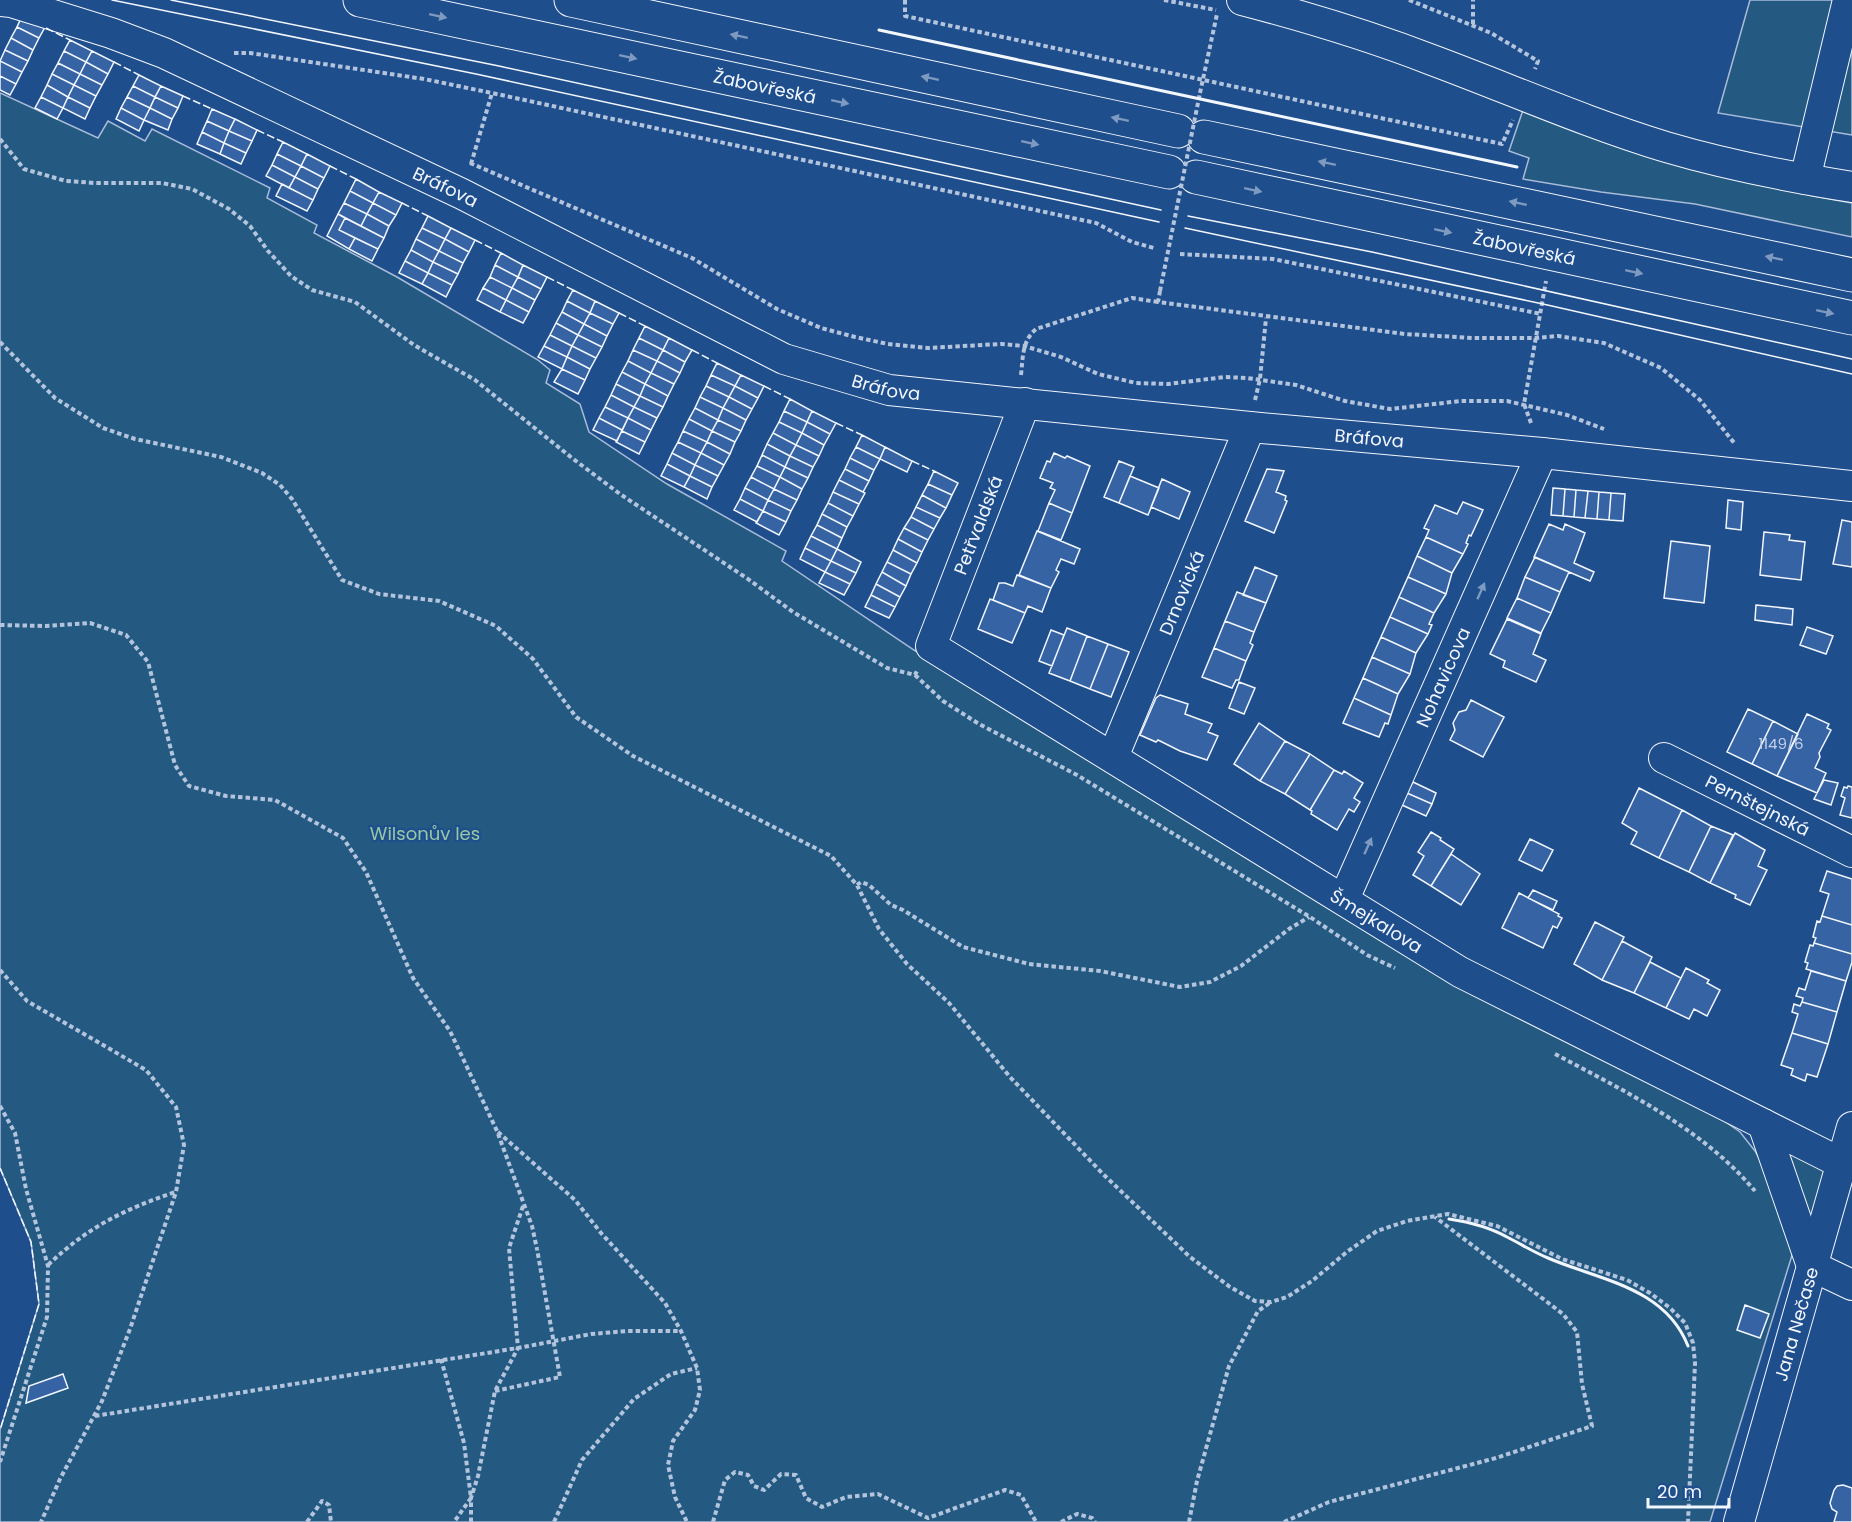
<svg xmlns="http://www.w3.org/2000/svg" width="1852" height="1522" font-family="Poppins,sans-serif">
<style>
.green{fill:#245a82;stroke:#a8bbd7;stroke-width:1.5}
.building{fill:#3563a3;stroke:#f2f6ff;stroke-width:1.5}
.lines{fill:none;stroke-linecap:round;stroke-linejoin:round}
.minor-casing{stroke:#f2f6ff;stroke-width:32}
.highway-casing{stroke:#f2f6ff;stroke-width:35}
.path{stroke:#b3c4dc;stroke-width:4;stroke-dasharray:4.5 3;stroke-linecap:butt}
.minor{stroke:#1f4e8c;stroke-width:30}
.highway{stroke:#1f4e8c;stroke-width:33}
.tram{stroke:#f2f6ff;stroke-width:1.5}
.path-bridge{stroke:#b3c4dc;stroke-width:4;stroke-dasharray:4.5 3;stroke-linecap:butt}
.fence{stroke:#f2f6ff;stroke-width:1.5;stroke-dasharray:8 3;stroke-linecap:butt}
.wall{stroke:#f2f6ff;stroke-width:3}
.oneway{fill:#7e9ac0}
.labels{text-anchor:middle;dominant-baseline:central;stroke-width:4.5;stroke-linejoin:round;paint-order:stroke}
.number-label{font-size:15px;fill:#c3d1e8}
.street-label{font-size:18px;fill:#f2f6ff;stroke:#1f4e8c}
.park-label{font-size:18px;fill:#97c8a6;stroke:#1f4e8c}
</style>
<rect width="100%" height="100%" fill="#1f4e8c"/>
<path class="green" d="M1750 0H1852V135L1718 113Z
M0 93 98 138 108 121 145 141 152 129 270 188 267 198 317 225 314 233 397 277 538 360 550 370 546 383 580 404 589 432 667 484 786 551 782 561 914 650 1455 982 1704 1107 1740 1132 1755 1151 1779 1195 1793 1252 1710 1522H0V1430L39 1304 31 1242 0 1168Z
M1523 110 1813 196 1852 203V237L1695 204 1601 192 1523 179 1529 158 1509 151Z
M1773 1137 1831 1168 1811 1237Z"/>
<path class="building" d="M22 16 45 27 39 38 17 27Z
M17 27 39 38 33 50 11 38Z
M11 38 33 50 28 61 5 50Z
M70 40 92 51 86 62 64 51Z
M5 50 28 61 22 72 0 61Z
M64 51 86 62 80 74 58 63Z
M92 51 114 62 108 74 86 62Z
M0 61 22 72 16 84 0 76Z
M86 62 108 74 102 85 80 74Z
M58 63 80 74 74 85 52 74Z
M52 74 74 85 68 97 47 85Z
M80 74 102 85 96 96 74 85Z
M139 75 161 86 155 97 133 86Z
M0 76 16 84 10 95 0 90Z
M47 85 68 97 63 108 41 97Z
M74 85 96 96 90 108 68 97Z
M133 86 155 97 150 108 127 97Z
M161 86 183 96 178 108 155 97Z
M41 97 63 108 57 119 35 108Z
M68 97 90 108 85 119 63 108Z
M127 97 150 108 144 120 121 108Z
M155 97 178 108 172 119 150 108Z
M121 108 144 120 139 131 116 119Z
M150 108 172 119 168 130 144 120Z
M212 109 235 119 229 131 207 121Z
M235 119 257 130 252 141 229 131Z
M207 121 229 131 224 143 202 132Z
M229 131 252 141 246 153 224 143Z
M202 132 224 143 220 154 197 144Z
M283 142 307 154 301 166 277 154Z
M224 143 246 153 241 164 220 154Z
M277 154 301 166 295 177 272 165Z
M307 154 330 166 324 178 301 166Z
M272 165 295 177 289 188 266 176Z
M301 166 324 178 318 189 295 177Z
M295 177 318 189 313 200 289 188Z
M356 179 379 192 373 203 350 191Z
M282 184 313 200 307 211 276 196Z
M350 191 373 203 367 214 344 203Z
M379 192 402 203 396 215 373 203Z
M344 203 367 214 361 226 338 214Z
M373 203 396 215 389 226 367 214Z
M338 214 345 218 339 230 355 238 349 249 327 236Z
M367 214 389 226 384 238 361 226Z
M428 216 451 228 445 239 422 228Z
M345 218 384 238 378 249 339 230Z
M422 228 445 239 439 251 416 239Z
M451 228 475 240 469 252 445 239Z
M355 238 378 249 372 261 349 249Z
M416 239 439 251 433 262 411 250Z
M445 239 469 252 463 263 439 251Z
M411 250 433 262 428 273 405 261Z
M439 251 463 263 458 274 433 262Z
M501 253 523 265 518 277 495 265Z
M405 261 428 273 422 284 399 273Z
M433 262 458 274 452 285 428 273Z
M495 265 518 277 512 288 490 277Z
M523 265 547 277 541 289 518 277Z
M428 273 452 285 446 297 422 284Z
M490 277 512 288 506 300 483 288Z
M518 277 541 289 535 300 512 288Z
M483 288 506 300 500 312 477 300Z
M512 288 535 300 529 312 506 300Z
M573 290 595 301 590 313 567 301Z
M506 300 529 312 523 323 500 312Z
M567 301 590 313 584 324 562 312Z
M595 301 619 313 613 324 590 313Z
M562 312 584 324 578 335 556 323Z
M590 313 613 324 607 336 584 324Z
M556 323 578 335 572 346 550 335Z
M584 324 607 336 602 347 578 335Z
M645 326 669 338 663 350 639 338Z
M550 335 572 346 567 357 544 346Z
M578 335 602 347 596 358 572 346Z
M639 338 663 350 657 361 633 350Z
M669 338 692 350 685 362 663 350Z
M544 346 567 357 562 369 538 357Z
M572 346 596 358 590 369 567 357Z
M633 350 657 361 651 373 628 361Z
M663 350 685 362 680 373 657 361Z
M567 357 590 369 585 380 562 369Z
M628 361 651 373 645 384 622 372Z
M657 361 680 373 674 384 651 373Z
M717 363 741 375 735 386 711 375Z
M562 369 585 380 578 394 554 382Z
M622 372 645 384 640 396 616 384Z
M651 373 674 384 668 396 645 384Z
M711 375 735 386 729 397 706 386Z
M741 375 764 386 758 398 735 386Z
M616 384 640 396 634 407 611 395Z
M645 384 668 396 663 407 640 396Z
M706 386 729 397 723 408 700 397Z
M735 386 758 398 752 409 729 397Z
M611 395 634 407 628 418 605 407Z
M640 396 663 407 657 418 634 407Z
M700 397 723 408 718 420 695 408Z
M729 397 752 409 746 420 723 408Z
M790 399 812 411 807 422 784 411Z
M605 407 628 418 622 430 599 418Z
M634 407 657 418 651 430 628 418Z
M695 408 718 420 712 431 689 419Z
M723 408 746 420 741 431 718 420Z
M784 411 807 422 802 433 779 422Z
M812 411 836 423 830 434 807 422Z
M599 418 622 430 617 441 593 430Z
M628 418 651 430 645 442 622 431Z
M689 419 712 431 707 442 683 431Z
M718 420 741 431 735 442 712 431Z
M779 422 802 433 796 445 773 433Z
M807 422 830 434 824 445 802 433Z
M622 431 645 442 639 454 616 442Z
M683 431 707 442 701 453 678 442Z
M712 431 735 442 730 454 707 442Z
M773 433 796 445 790 456 767 444Z
M802 433 824 445 819 456 796 445Z
M862 435 885 447 880 459 856 447Z
M678 442 701 453 695 465 672 453Z
M707 442 730 454 724 465 701 453Z
M767 444 790 456 785 467 762 455Z
M796 445 819 456 813 467 790 456Z
M856 447 880 459 874 470 850 458Z
M885 447 912 461 907 472 880 459Z
M672 453 695 465 690 476 667 464Z
M701 453 724 465 718 476 695 465Z
M1054 453 1065 458 1067 456 1090 466 1072 513 1049 503 1055 490 1050 488 1053 483 1040 478 1047 461 1050 462Z
M762 455 785 467 780 477 757 466Z
M790 456 813 467 808 478 785 467Z
M850 458 874 470 869 481 845 469Z
M1119 461 1134 467 1119 503 1104 497Z
M667 464 690 476 684 487 661 476Z
M695 465 718 476 712 487 690 476Z
M757 466 780 477 774 489 751 477Z
M785 467 808 478 802 489 780 477Z
M845 469 869 481 863 492 839 480Z
M1267 469 1284 471 1276 492 1286 496 1285 500 1287 501 1274 533 1245 521Z
M934 471 958 483 952 495 928 484Z
M690 476 712 487 707 499 684 487Z
M1130 476 1159 488 1148 515 1119 503Z
M751 477 774 489 768 500 745 488Z
M780 477 802 489 797 500 774 489Z
M1162 479 1190 492 1179 519 1151 507Z
M839 480 865 493 859 504 833 492Z
M928 484 952 495 946 508 922 495Z
M745 488 768 500 763 511 740 499Z
M1553 488 1565 489 1563 516 1551 515Z
M774 489 797 500 791 511 768 500Z
M1565 489 1576 490 1574 517 1563 516Z
M1576 490 1588 491 1585 518 1574 517Z
M1588 491 1599 492 1597 519 1585 518Z
M833 492 859 504 853 516 828 503Z
M1599 492 1611 493 1609 520 1597 519Z
M1611 493 1625 494 1623 521 1609 520Z
M922 495 946 508 940 518 916 507Z
M740 499 763 511 757 522 734 510Z
M768 500 791 511 786 522 763 511Z
M1728 500 1743 502 1741 530 1726 528Z
M1463 502 1483 510 1471 536 1469 535 1466 543 1468 544 1463 554 1426 537 1429 530 1424 528 1435 505 1457 514Z
M828 503 853 516 847 527 822 514Z
M1049 503 1072 513 1061 540 1038 531Z
M916 507 940 518 934 529 911 517Z
M763 511 786 522 779 535 756 523Z
M822 514 847 527 842 538 817 525Z
M911 517 934 529 928 540 904 528Z
M1842 520 1852 522V567L1833 564Z
M1549 524 1563 530 1565 524 1585 533 1574 563 1594 572 1590 581 1534 557Z
M817 525 842 538 837 549 811 536Z
M904 528 928 540 922 552 898 539Z
M1037 531 1080 549 1074 564 1061 559 1056 570 1059 572 1051 588 1019 575Z
M1764 532 1790 535 1789 540 1805 542 1801 580 1760 575Z
M811 536 837 549 831 561 805 548Z
M1426 537 1463 554 1452 573 1417 556Z
M898 539 922 552 917 563 893 550Z
M1671 541 1710 546 1704 603 1664 598Z
M805 548 831 561 825 572 800 559Z
M837 549 861 562 856 573 831 561Z
M893 550 917 563 911 574 887 562Z
M1417 556 1452 573 1446 594 1408 577Z
M1535 557 1569 572 1560 592 1525 577Z
M831 561 856 573 850 584 825 572Z
M887 562 911 574 906 586 882 572Z
M1255 567 1277 576 1266 603 1243 595Z
M825 572 850 584 844 595 819 583Z
M882 572 906 586 900 597 876 584Z
M1017 575 1051 588 1042 612 1028 606 1025 613 993 600 999 583H1005L1013 586Z
M1408 577 1446 594 1434 613 1399 597Z
M1525 577 1560 592 1551 613 1517 598Z
M876 584 900 597 895 607 871 595Z
M1237 592 1266 603 1254 632 1225 621Z
M871 595 895 607 889 618 865 607Z
M1399 597 1434 613 1429 624 1432 625 1428 634 1390 617Z
M1517 598 1551 613 1541 633 1507 618Z
M990 599 1025 613 1012 643 978 629Z
M1756 605 1793 609 1792 625 1755 620Z
M1390 617 1428 634 1416 653 1381 637Z
M1507 619 1541 634 1533 654 1546 660 1536 682 1503 667 1505 661 1490 654Z
M1225 621 1254 632 1250 643 1253 645 1246 661 1214 648Z
M1807 627 1833 636 1826 654 1800 645Z
M1067 628 1087 636 1070 681 1049 673Z
M1051 630 1064 635 1052 666 1039 661Z
M1087 636 1108 644 1090 689 1070 681Z
M1381 637 1416 653 1410 674 1372 657Z
M1108 644 1129 652 1111 697 1090 689Z
M1214 648 1246 661 1239 680H1236L1232 688 1202 677Z
M1372 657 1410 674 1398 694 1363 678Z
M1363 678 1398 694 1391 715 1354 698Z
M1239 682 1255 688 1244 714 1229 708Z
M1160 695 1188 704 1185 714 1212 724 1208 732 1218 736 1207 760 1180 751 1158 740 1156 742 1140 735 1156 698Z
M1354 698 1391 715 1388 724 1385 723 1379 737 1343 723Z
M1471 700 1504 717 1483 757 1450 740 1455 730 1453 723 1459 712 1466 710Z
M1748 709 1773 721 1752 764 1727 752Z
M1807 714 1829 724 1827 728 1831 730 1819 753 1820 757 1815 768 1826 773 1817 793 1777 776Z
M1773 721 1798 734 1777 776 1752 764Z
M1259 723 1285 741 1260 781 1234 764Z
M1285 741 1310 754 1285 794 1260 781Z
M1310 754 1334 770 1310 810 1285 794Z
M1334 770 1342 774 1344 771 1363 783 1354 798 1360 802 1354 812 1349 809 1337 830 1311 814 1312 811 1310 810Z
M1824 780 1838 783 1831 805 1814 799Z
M1413 782 1436 793 1432 804 1407 793Z
M1848 786 1852 787V818L1840 815 1845 798 1841 796 1844 787 1847 788Z
M1639 788 1682 810 1659 858 1631 844 1637 832 1622 823Z
M1407 793 1432 804 1426 816 1402 805Z
M1682 810 1711 826 1689 872 1659 858Z
M1711 826 1733 835 1710 883 1689 872Z
M1431 832 1441 838 1440 840 1454 849 1431 886 1413 875 1424 856 1418 852Z
M1735 833 1765 850 1758 866 1767 870 1750 905 1735 898 1736 895 1710 883Z
M1530 839 1553 850 1542 871 1519 860Z
M1451 854 1480 874 1461 905 1431 886Z
M1827 871 1852 879V925L1822 916 1829 894 1820 891Z
M1533 890 1557 901 1553 910 1528 898Z
M1519 893 1559 914 1558 916 1562 918 1557 928 1553 926 1543 948 1502 928Z
M1822 916 1852 925V954L1814 943 1816 938 1813 937 1817 921 1820 922Z
M1595 922 1624 937 1602 980 1574 964Z
M1622 941 1652 957 1634 993 1602 980Z
M1814 943 1852 954V962L1846 981 1806 969 1808 963 1805 962 1810 945 1813 946Z
M1650 962 1681 978 1666 1008 1634 993Z
M1686 968 1709 980 1707 983 1720 990 1707 1016 1694 1009 1689 1019 1666 1008Z
M1811 971 1846 981 1837 1012 1802 1002 1803 998 1796 996 1799 988 1805 990Z
M1802 1002 1837 1012 1828 1044 1792 1033 1798 1014 1792 1012 1794 1004 1800 1006Z
M1792 1033 1828 1044 1817 1077 1807 1074 1805 1081 1791 1075 1793 1069 1781 1065Z
M1745 1305 1769 1314 1760 1338 1737 1330Z
M63 1374 68 1388 26 1403 29 1386Z
M1843 1485 1852 1488V1522H1834L1837 1512 1832 1509 1830 1503 1834 1490 1837 1486Z"/>
<g class="lines">
<g class="minor-casing">
<g id="minor">
<path d="M1242 0C1307 17 1370 36 1432 60 1510 89 1587 123 1666 147 1727 165 1789 177 1852 187"/>
<path id="s1" d="M0 1 11 2 111 33 164 53 462 194 784 359 889 390 1250 427 1542 453 1852 486"/>
<path d="M1805 179 1848 0"/>
<path id="s2" d="M1025 403 931 646 1460 972 1841 1163"/>
<path id="s3" d="M1113 757 1250 427"/>
<path id="s4" d="M1664 758 1852 852"/>
<path id="s5" d="M1344 899 1542 453"/>
<path d="M1763 1124 1812 1266"/>
<path d="M1812 1266 1852 1285"/>
<path id="s6" d="M1739 1522 1852 1127"/>
</g>
</g>
<g class="highway-casing">
<g id="highway">
<path id="s7" d="M360 0 1169 172"/>
<path d="M571 0 1178 131"/>
<path d="M1204 137 1852 275"/>
<path id="s8" d="M1196 177 1852 318"/>
</g>
</g>
<path class="path" d="M905 0V16L1502 144 1513 120
M1164 0 1216 10
M1409 0 1491 33 1538 61 1535 69
M1473 24V0
M234 53H250L424 79 492 93 1096 223 1132 242 1154 248
M1200 93 1217 14
M0 139 24 169 66 181 95 183H162L192 189 229 209 250 226 268 251 291 276 312 290 355 302 414 345 475 380 572 458 620 494 748 579 793 612 887 668 915 675 918 669
M470 163 692 258 777 309 821 328 855 337 888 344 928 348 1001 344 1024 346 1061 357 1098 374 1136 383 1168 384 1225 377 1247 378 1296 385 1345 401 1390 409 1461 401H1507L1567 415 1604 429
M471 164 492 93
M1180 254 1273 259 1541 314
M1160 291 1158 302 1405 334 1473 338H1536L1558 336 1604 343 1661 368 1700 400 1735 444
M0 342 55 398 103 428 135 439 221 457 262 473 280 485 292 499 342 580 379 594 439 601 496 626 533 659 576 717 633 756 831 856 857 885 879 929 907 964 949 1003 1010 1077 1103 1174 1190 1257 1230 1287 1255 1301 1271 1302 1287 1297 1312 1281 1348 1251 1377 1231 1407 1221 1448 1214 1497 1226 1562 1259 1627 1280 1650 1293 1670 1308 1685 1323 1693 1343 1695 1363 1688 1522
M1021 375C1023 357 1022 341 1036 329L1132 298 1158 302
M1255 400 1260 379 1266 318
M1531 423 1524 404 1546 281
M0 625 46 626 90 623 126 635 148 662 175 765 189 786 226 796 275 800 343 838 366 872 413 978 450 1031 497 1131 532 1226 537 1249
M915 675 943 701 979 724 1077 775 1310 917 1367 955 1395 968
M857 885 861 882 869 885 891 905 903 910 963 947 1029 964 1100 971 1180 987 1210 982 1241 966 1289 929 1309 917
M0 970 27 1001 146 1070 176 1107 184 1145 176 1192 130 1329 102 1401 60 1479 41 1522
M1555 1054C1626 1092 1702 1128 1755 1191
M0 1106 15 1133 26 1189 48 1266 47 1317 0 1462
M498 1132 575 1200 601 1233 665 1303 681 1331 697 1368 700 1390 695 1410 673 1441 668 1465 675 1497 687 1522
M48 1265C88 1227 123 1210 175 1192
M441 1359 464 1443 471 1498 454 1522
M95 1416 518 1348 591 1334 627 1331H681
M307 1522 322 1501 329 1505 331 1522
M471 1522V1498L478 1476 495 1391 518 1348 509 1248 523 1206
M554 1522 582 1460 634 1399 671 1374 697 1368
M713 1522 725 1480 735 1472 748 1475 754 1486 764 1490 781 1474 796 1475 806 1498 822 1507 846 1497 878 1494 928 1518 1005 1490 1021 1495 1036 1522
M1061 1522 1077 1514 1092 1518 1095 1522
M1189 1522 1197 1481 1229 1366 1258 1311 1271 1302
M1284 1522 1329 1502 1496 1458 1592 1426 1582 1384 1577 1332 1563 1314 1435 1217"/>
<use href="#minor" class="minor"/>
<use href="#highway" class="highway"/>
<path class="tram" d="M112 0 476 74 1159 222
M171 0 499 66 1161 210
M1188 216 1372 252 1852 359
M1185 228 1543 304 1852 374"/>
<path class="path-bridge" d="M1160 291 1200 93
M495 1391 560 1377 537 1249"/>
<path class="fence" d="M46 28 70 40
M114 62 139 75
M183 96 212 109
M257 130 283 142
M330 166 356 179
M402 203 428 216
M475 240 501 253
M547 277 573 290
M619 313 645 326
M692 350 717 363
M764 386 790 399
M836 423 862 435
M912 461 934 471
M0 1168 31 1242 39 1304 0 1430"/>
<path class="wall" d="M879 30 1517 167
M1449 1219C1469 1222 1489 1227 1507 1237 1521 1244 1533 1252 1548 1258 1599 1280 1665 1287 1688 1346"/>
</g>
<defs><path id="oneway-solid" d="M-6-.8H1V-3.2L6.5 0L1 3.2V.8H-6Z" transform="scale(1.5)"/></defs>
<g class="oneway">
<use href="#oneway-solid" transform="translate(438 16) rotate(12)"/>
<use href="#oneway-solid" transform="translate(739 36) rotate(-168)"/>
<use href="#oneway-solid" transform="translate(628 57) rotate(12)"/>
<use href="#oneway-solid" transform="translate(930 78) rotate(-168)"/>
<use href="#oneway-solid" transform="translate(840 102) rotate(12)"/>
<use href="#oneway-solid" transform="translate(1120 119) rotate(-168)"/>
<use href="#oneway-solid" transform="translate(1030 143) rotate(12)"/>
<use href="#oneway-solid" transform="translate(1327 163) rotate(-168)"/>
<use href="#oneway-solid" transform="translate(1253 190) rotate(12)"/>
<use href="#oneway-solid" transform="translate(1518 203) rotate(-168)"/>
<use href="#oneway-solid" transform="translate(1443 231) rotate(12)"/>
<use href="#oneway-solid" transform="translate(1774 258) rotate(-168)"/>
<use href="#oneway-solid" transform="translate(1634 272) rotate(12)"/>
<use href="#oneway-solid" transform="translate(1825 312) rotate(12)"/>
<use href="#oneway-solid" transform="translate(1481 591) rotate(-66)"/>
<use href="#oneway-solid" transform="translate(1368 846) rotate(-66)"/>
</g>
<g class="labels">
<g class="number-label">
<text x="1781" y="743">1149/6</text>
</g>
<g class="street-label">
<text stroke="none"><textPath href="#s7" startOffset="414">Žabovřeská</textPath></text>
<text stroke="none"><textPath href="#s1" startOffset="484">Bráfova</textPath></text>
<text stroke="none"><textPath href="#s8" startOffset="336">Žabovřeská</textPath></text>
<text stroke="none"><textPath href="#s1" startOffset="970">Bráfova</textPath></text>
<text stroke="none"><textPath href="#s1" startOffset="1456">Bráfova</textPath></text>
<text transform="translate(978 525) rotate(-69)">Petřvaldská</text>
<text stroke="none"><textPath href="#s3" startOffset="178">Drnovická</textPath></text>
<text stroke="none"><textPath href="#s5" startOffset="243">Nohavicova</textPath></text>
<text stroke="none"><textPath href="#s4" startOffset="105">Pernštejnská</textPath></text>
<text stroke="none"><textPath href="#s2" startOffset="784">Šmejkalova</textPath></text>
<text stroke="none"><textPath href="#s6" startOffset="206">Jana Nečase</textPath></text>
</g>
<g class="park-label">
<text x="425" y="833">Wilsonův les</text>
</g>
</g>
<path d="M1648 1498v9h81v-9" fill="none" stroke="#f2f6ff" stroke-width="3"/>
<text x="1657" y="1498" font-size="18" fill="#f2f6ff" stroke="#1f4e8c" stroke-width="4.5" paint-order="stroke">20 m</text>
</svg>
